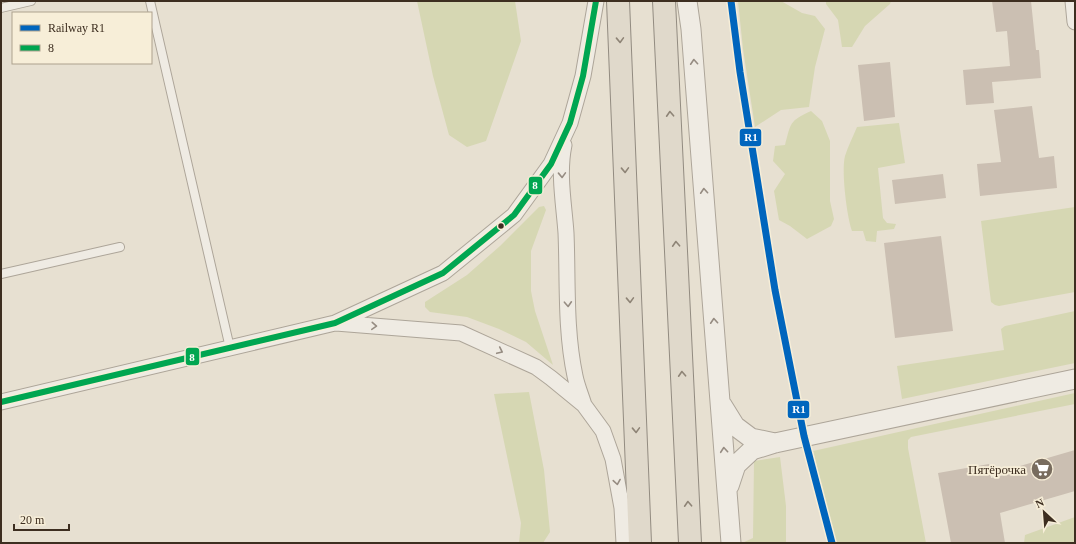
<svg xmlns="http://www.w3.org/2000/svg" width="1076" height="544" font-family="Georgia,serif">
<style>
.green{fill:#d6d7b3}
.building{fill:#cbbfb2}
.lines{fill:none;stroke-linecap:round;stroke-linejoin:round}
.service-casing{stroke:#ada599;stroke-width:10}
.minor-casing{stroke:#ada599;stroke-width:17}
.tertiary-casing{stroke:#ada599;stroke-width:21}
.trunk-casing{stroke:#928b80;stroke-width:24}
.service{stroke:#efebe3;stroke-width:8}
.minor{stroke:#efebe3;stroke-width:15}
.tertiary{stroke:#efebe3;stroke-width:19}
.trunk{stroke:#e0d9cb;stroke-width:22}
.bus-1-casing{stroke:#f7eed8;stroke-width:9}
.bus-1{stroke:#00a651;stroke-width:6}
.rail-1-casing{stroke:#f7eed8;stroke-width:10}
.rail-1{stroke:#0065bd;stroke-width:7}
.oneway{stroke:#8e8476}
.oneway2{stroke:#968c82}
.bus-dot{fill:#3d2e20;stroke:#f7eed8;stroke-width:1.5}
.labels{text-anchor:middle;dominant-baseline:central;stroke-width:3.5;stroke-linejoin:round;paint-order:stroke}
.poi-label{font-size:13px;fill:#3d2e20;stroke:#f7eed8;text-anchor:end}
.line-badge{stroke:#f7eed8;stroke-width:1.5}
.badge-label{font-size:11px;text-anchor:middle;font-weight:bold;fill:#fff}
</style>
<rect width="100%" height="100%" fill="#e7e0d1"/>
<path class="green" d="M417 1H515L521 41 486 141 467 147 449 135 433 76Z
M738 1H781L802 13 815 16 825 29 815 67 809 107 781 110 755 127 743 49Z
M826 1H891L890 4 865 26 852 47H842L838 20 826 4Z
M811 111 822 121 830 141V201L834 219 831 226 807 239 790 226 779 220 774 191 785 174 773 161 775 146 785 145C791 123 789 121 811 111Z
M899 123 905 163 878 168 883 218 887 223 896 224 894 229 877 231 876 242 866 241 863 231H852C847 217 841 171 845 156 848 146 853 137 857 127Z
M544 206 546 210 531 251V291L535 311 553 365 526 342 499 329 467 317 430 312 425 307V302L467 275 500 246 539 207Z
M1075 207V292L999 306 995 305 991 302 981 221Z
M1075 311V363L902 399 897 366 1004 350 1001 329 1005 326Z
M529 392 544 470 550 532 543 543H519L521 523 494 394Z
M1075 393V404L911 437 908 440V448L926 543H836L813 451Z
M780 457 786 506V543H742L753 538 754 461Z
M1075 517V543H1024L1025 535Z"/>
<path class="building" d="M992 1H1031L1036 50H1039L1041 78 992 82 994 103 966 105 963 70 1010 66 1007 31 996 32Z
M890 62 895 117 864 121 858 65Z
M1032 106 1039 158 1054 156 1057 188 980 196 977 164 1001 162 994 110Z
M943 174 946 198 895 204 892 180Z
M941 236 953 331 895 338 884 243Z
M1075 450V491L1000 513 1005 543H951L938 473 989 464 991 478 1021 472 1020 466Z"/>
<g class="lines">
<g class="service-casing">
<path id="service" d="M150 1 230 348
M1 8 31 1
M1 274 120 247"/>
</g>
<g class="minor-casing">
<path id="minor" d="M1073 1 1075 22
M564 145C558 174 564 204 566 233 568 280 565 329 575 376 577 386 581 395 584 405
M336 323 461 333 536 367 551 378 584 405 603 431 613 459 622 508 624 543
M1 402 335 323 443 273 514 215 551 164 570 123 583 76 596 1"/>
</g>
<g class="tertiary-casing">
<path id="tertiary" d="M687 1 691 29 731 543
M722 405 735 426 751 438 775 443
M729 486 736 465 752 450 775 443 1075 379"/>
</g>
<g class="trunk-casing">
<path id="trunk" d="M618 1 640 543
M664 1 690 543"/>
</g>
<use href="#service" class="service"/>
<use href="#minor" class="minor"/>
<use href="#tertiary" class="tertiary"/>
<use href="#trunk" class="trunk"/>
<g class="bus-1-casing">
<path id="bus-1" d="M1 402 335 323 443 273 514 215 551 164 570 123 583 76 596 1"/>
</g>
<use href="#bus-1" class="bus-1"/>
<g class="rail-1-casing">
<path id="rail-1" d="M731 1 740 72 775 290 804 436 832 543"/>
</g>
<use href="#rail-1" class="rail-1"/>
</g>
<defs><path id="oneway-chevron" d="M-2-3.5L2.5 0L-2 3.5" fill="none" stroke-width="1.6" stroke-linecap="round" stroke-linejoin="round"/></defs>
<g class="oneway">
<use href="#oneway-chevron" transform="translate(620 40) rotate(88)"/>
<use href="#oneway-chevron" transform="translate(670 114) rotate(-93)"/>
<use href="#oneway-chevron" transform="translate(625 170) rotate(88)"/>
<use href="#oneway-chevron" transform="translate(676 244) rotate(-93)"/>
<use href="#oneway-chevron" transform="translate(630 300) rotate(88)"/>
<use href="#oneway-chevron" transform="translate(682 374) rotate(-93)"/>
<use href="#oneway-chevron" transform="translate(636 430) rotate(88)"/>
<use href="#oneway-chevron" transform="translate(688 504) rotate(-93)"/>
</g>
<g class="oneway2">
<use href="#oneway-chevron" transform="translate(694 62) rotate(-94)"/>
<use href="#oneway-chevron" transform="translate(562 175) rotate(88)"/>
<use href="#oneway-chevron" transform="translate(704 191) rotate(-94)"/>
<use href="#oneway-chevron" transform="translate(568 304) rotate(87)"/>
<use href="#oneway-chevron" transform="translate(714 321) rotate(-94)"/>
<use href="#oneway-chevron" transform="translate(374 326) rotate(4)"/>
<use href="#oneway-chevron" transform="translate(500 351) rotate(25)"/>
<use href="#oneway-chevron" transform="translate(724 450) rotate(-95)"/>
<use href="#oneway-chevron" transform="translate(617 482) rotate(81)"/>
</g>
<defs>
<g id="supermarket-disc" transform="scale(1.15)"><circle r="9.5" fill="#786c5e" stroke="#f7eed8"/><path d="M-6-5.5h2.5l.6 2H6L4.5 2H-2.5L-4.4-4H-6ZM-1.5 3.2a1.3 1.3 0 1 0 .1 0ZM3 3.2a1.3 1.3 0 1 0 .1 0Z" fill="#fff"/></g>
</defs>
<g fill-rule="evenodd">
<use href="#supermarket-disc" x="1042" y="469"/>
</g>
<circle class="bus-dot" cx="501" cy="226" r="3.5"/>
<g class="labels">
<g class="poi-label">
<text x="1026" y="469">Пятёрочка</text>
</g>
</g>
<g class="line-badge">
<rect x="739" y="128" width="23" height="19" rx="4" fill="#0065bd"/>
<rect x="528" y="176" width="15" height="19" rx="4" fill="#00a651"/>
<rect x="185" y="347" width="15" height="19" rx="4" fill="#00a651"/>
<rect x="787" y="400" width="23" height="19" rx="4" fill="#0065bd"/>
</g>
<g class="badge-label">
<text x="751" y="141">R1</text>
<text x="535" y="189">8</text>
<text x="192" y="361">8</text>
<text x="799" y="413">R1</text>
</g>
<rect width="1076" height="544" fill="none" stroke="#3d2e20" stroke-width="4"/>
<rect x="12" y="12" width="140" height="52" fill="#f7eed8" stroke="#ada18e"/>
<rect x="20" y="25" width="20" height="6" fill="#0065bd" stroke="#ada18e"/>
<text x="48" y="32" font-size="12" fill="#3d2e20">Railway R1</text>
<rect x="20" y="45" width="20" height="6" fill="#00a651" stroke="#ada18e"/>
<text x="48" y="52" font-size="12" fill="#3d2e20">8</text>
<g transform="translate(1044 512) rotate(334)" stroke="#f7eed8" stroke-width="3" paint-order="stroke">
<path d="M0-3L7 15L0 10L-7 15Z" fill="#3d2e20"/>
<text y="-6" font-size="11" font-weight="bold" text-anchor="middle" fill="#3d2e20">N</text>
</g>
<path d="M14 524v6h55v-6" fill="none" stroke="#3d2e20" stroke-width="2"/>
<text x="20" y="524" font-size="12" fill="#3d2e20" stroke="#f7eed8" stroke-width="3" paint-order="stroke">20 m</text>
</svg>
